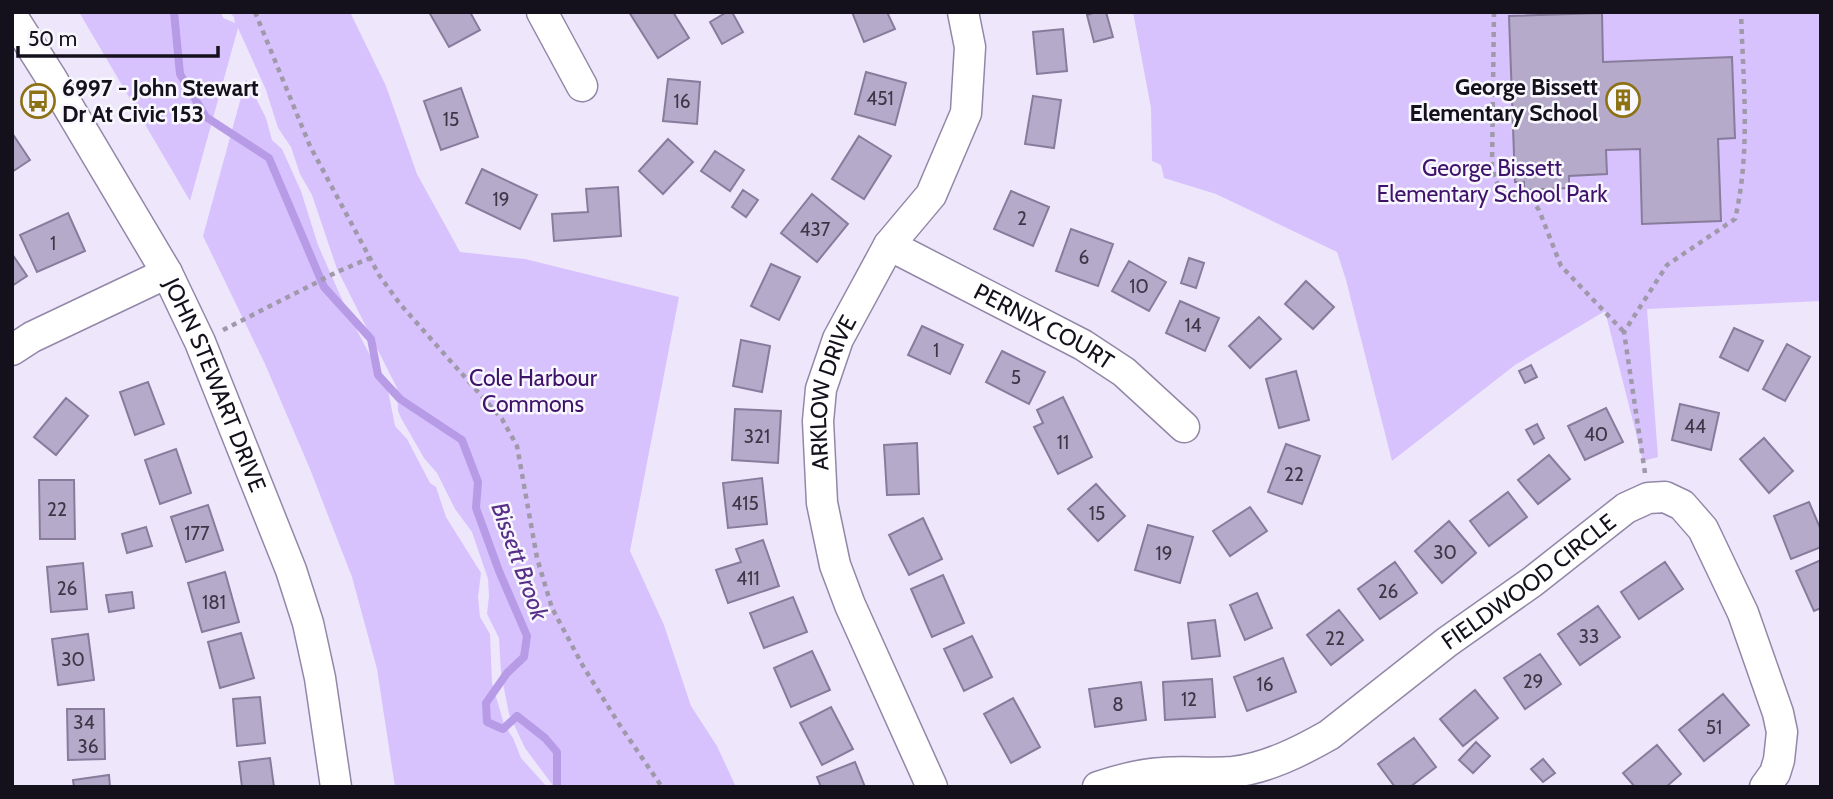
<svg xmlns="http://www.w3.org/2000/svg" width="1833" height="799" font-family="Cabin,sans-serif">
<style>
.green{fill:#d7c2fd}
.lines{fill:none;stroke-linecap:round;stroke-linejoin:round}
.stream{stroke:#b79be7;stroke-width:8}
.building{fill:#b5aaca;stroke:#877c9c;stroke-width:2}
.minor-casing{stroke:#9287a7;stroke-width:33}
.path{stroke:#9f99aa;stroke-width:4.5;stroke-dasharray:5 5;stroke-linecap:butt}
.minor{stroke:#fff;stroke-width:30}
.labels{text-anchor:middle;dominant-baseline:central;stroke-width:5;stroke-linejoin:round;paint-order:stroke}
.number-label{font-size:19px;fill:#3d3748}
.poi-label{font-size:23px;font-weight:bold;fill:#15111c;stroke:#f9f7fe;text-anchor:end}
.park-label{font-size:23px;fill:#3f136c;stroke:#f9f7fe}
.street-label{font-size:23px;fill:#15111c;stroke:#f9f7fe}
.water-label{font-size:24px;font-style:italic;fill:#572f87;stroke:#f9f7fe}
</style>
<rect width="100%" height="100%" fill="#eee7fc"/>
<path class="green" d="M79 12H221L223 18 235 23 234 17 229 12H350L386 86 417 174 460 252 525 259 679 297 630 551 664 625 691 706 717 746 736 787H554L525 748 509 714 501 673 499 638 487 614 489 596 488 579 472 532 455 509 437 473 424 458 401 418 398 411 397 388 337 269 312 195 300 174 291 147 278 128 266 90 238 28 190 201Z
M1133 12H1821V301L1647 309 1658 457 1643 461 1605 311 1515 365 1392 461 1346 280 1337 252 1216 194 1164 178 1161 165 1152 161 1151 108Z
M246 79 266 118 272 140 282 149 301 191 318 245 348 313 388 390 395 426 407 439 430 483 436 487 446 517 481 573 478 597 480 617 490 634 492 683 504 724 513 738 521 758 547 787H395L377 669 352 577 310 469 265 364 203 236Z"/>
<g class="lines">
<path class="stream" d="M174 12 180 74 206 117 269 158 324 287 371 339 378 375 400 399 462 440 478 482 476 508 499 571 527 636 524 657 507 673 486 703 487 722 503 729 517 716 545 738 557 752V787"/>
</g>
<path class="building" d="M429 12H470L480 30 449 47Z
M629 12H673L689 38 658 58Z
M727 12H732L743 32 722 44 710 22Z
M852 12H887L895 29 864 42Z
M1096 12H1106L1113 37 1094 42 1087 15Z
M1602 13 1603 62 1732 57 1735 138 1718 139 1721 221 1642 224 1640 149 1606 150 1607 174 1569 176V188L1524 190V182H1515L1509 16Z
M1063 29 1067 71 1037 74 1033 32Z
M866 72 906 83 895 125 855 114Z
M668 79 700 82 697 124 663 121Z
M461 88 478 137 441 150 424 101Z
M1033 96 1061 100 1054 148 1025 144Z
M12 133 30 160 12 172Z
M859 136 891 156 864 199 832 179Z
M668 139 693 162 663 194 639 171Z
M715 151 744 170 730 191 701 171Z
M482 169 537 195 520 229 466 203Z
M618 187 621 236 554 241 552 214 588 212 586 189Z
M743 190 758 200 746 217 732 207Z
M1011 191 1049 207 1033 246 994 229Z
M812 194 848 224 817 262 781 233Z
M68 213 85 251 37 272 20 235Z
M1071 229 1113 244 1098 286 1056 271Z
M12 254 27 276 12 286Z
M1189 258 1204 263 1196 288 1181 283Z
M1129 261 1166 282 1149 311 1112 291Z
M771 264 800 277 779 320 751 306Z
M1306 281 1334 307 1313 329 1285 304Z
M1180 301 1219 318 1205 351 1166 333Z
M1259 317 1281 339 1250 368 1229 346Z
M922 326 963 345 950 374 908 355Z
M1734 328 1763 341 1748 371 1720 357Z
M741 340 770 346 762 392 733 386Z
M1787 344 1810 357 1785 401 1763 389Z
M1002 351 1045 372 1029 404 986 382Z
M1531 365 1537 377 1525 383 1519 371Z
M1296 371 1309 420 1279 428 1266 379Z
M148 382 164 424 135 435 120 392Z
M1063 397 1092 457 1058 474 1034 427 1043 423 1037 410Z
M66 398 88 416 56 455 34 437Z
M1680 404 1719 413 1711 450 1672 440Z
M1606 408 1623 442 1585 460 1568 426Z
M735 409 781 411 778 463 732 460Z
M1537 424 1544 438 1534 444 1526 430Z
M1764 438 1793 471 1769 493 1740 459Z
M917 443 919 494 887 495 884 445Z
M1286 444 1320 456 1302 504 1268 492Z
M176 449 191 493 160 504 145 460Z
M1549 455 1570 479 1538 504 1518 480Z
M762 478 767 524 728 528 723 483Z
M39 480H74L75 539H40Z
M1096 484 1125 516 1098 541 1068 509Z
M1508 492 1527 517 1489 546 1470 521Z
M1809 502 1821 530V547L1791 559 1774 516Z
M208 505 223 550 186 562 171 517Z
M1250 507 1267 531 1230 556 1213 531Z
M923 518 942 559 909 575 889 535Z
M1449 521 1476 553 1442 583 1415 551Z
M1148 525 1193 537 1180 583 1135 570Z
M146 527 152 546 127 553 122 534Z
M763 540 779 586 728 603 716 570 741 562 736 549Z
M1821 560V608L1814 611 1796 571Z
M1395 562 1417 593 1380 619 1358 589Z
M1665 562 1683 589 1639 619 1621 592Z
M83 563 87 609 51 612 47 567Z
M225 572 239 622 202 632 188 583Z
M943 575 964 623 932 637 911 589Z
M132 592 134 608 109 612 106 595Z
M1257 593 1272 628 1245 640 1230 605Z
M793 597 807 632 764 648 750 613Z
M1598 606 1620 637 1580 665 1558 634Z
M1339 610 1363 640 1331 665 1307 635Z
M1215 620 1220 656 1192 659 1188 623Z
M241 633 254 678 220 688 208 642Z
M88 634 94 680 58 685 52 639Z
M972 636 992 677 964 691 944 649Z
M812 651 830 690 791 707 774 668Z
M1540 654 1561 684 1525 709 1504 678Z
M1283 658 1296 692 1247 711 1234 677Z
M1212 679 1215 717 1165 720 1163 682Z
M1141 682 1146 720 1095 727 1089 689Z
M1475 690 1498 718 1463 746 1440 719Z
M1723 694 1749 725 1704 761 1679 730Z
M260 697 265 743 237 746 233 699Z
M1013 698 1040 747 1011 763 984 714Z
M831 707 853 749 822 765 800 723Z
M67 709H104L105 759 68 760Z
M1414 738 1436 767 1410 787H1395L1378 764Z
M1476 742 1490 756 1473 773 1459 760Z
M1657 745 1681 774 1666 787H1635L1623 773Z
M270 758 274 787H242L239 762Z
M1543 759 1555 773 1543 782 1531 769Z
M855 762 865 787H821L817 777Z
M109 775 110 787H74L73 780Z"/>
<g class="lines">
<g class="minor-casing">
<g id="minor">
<path d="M542 12 582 86"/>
<path id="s1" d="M12 16 50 76 167 273 200 342 291 570 308 623 320 678 336 787"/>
<path id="s2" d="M889 245 1083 345 1124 372 1184 427"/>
<path d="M12 350 32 337 167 273"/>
<path id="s3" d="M932 787 850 605 835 565 822 503 818 421 821 389 838 339 889 245 931 195 966 113 970 47 963 12"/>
<path id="s4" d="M1098 787C1119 780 1140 774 1162 773 1186 771 1209 774 1233 772 1267 768 1299 752 1329 735L1447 642 1532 582 1626 508 1648 498 1665 497 1682 505 1703 529 1743 613 1778 713 1782 732 1779 760 1775 773 1765 787"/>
</g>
</g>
<path class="path" d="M255 12 310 146 379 275 400 304 502 419 517 446 537 558 552 608 583 666 619 724 662 787
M1494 12 1492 166C1498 193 1504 195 1531 199L1539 210 1561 266 1624 332
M223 330 337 272 370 258
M1645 473 1624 332 1667 265 1735 219C1751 151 1743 81 1741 12"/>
<use href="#minor" class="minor"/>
</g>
<defs>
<g id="building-ring" transform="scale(1.75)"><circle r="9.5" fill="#f9f7fe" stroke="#8d7215" stroke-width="1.5"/><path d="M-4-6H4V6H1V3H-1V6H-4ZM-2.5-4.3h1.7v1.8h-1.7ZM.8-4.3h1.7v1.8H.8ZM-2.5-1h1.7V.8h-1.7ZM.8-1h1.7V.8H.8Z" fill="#8d7215"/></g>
<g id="bus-ring" transform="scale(1.75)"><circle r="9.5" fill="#f9f7fe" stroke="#8d7215" stroke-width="1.5"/><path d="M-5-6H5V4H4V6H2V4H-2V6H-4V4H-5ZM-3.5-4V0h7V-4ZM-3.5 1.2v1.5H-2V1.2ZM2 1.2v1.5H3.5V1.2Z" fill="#8d7215"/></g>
</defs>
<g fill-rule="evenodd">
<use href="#building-ring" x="1623" y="100"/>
<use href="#bus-ring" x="38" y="101"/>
</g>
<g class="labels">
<g class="number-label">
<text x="880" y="98">451</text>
<text x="682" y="101">16</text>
<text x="451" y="119">15</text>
<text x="501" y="199">19</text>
<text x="1022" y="218">2</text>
<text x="815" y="229">437</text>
<text x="53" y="243">1</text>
<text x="1084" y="257">6</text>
<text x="1139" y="286">10</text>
<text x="1193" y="325">14</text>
<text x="936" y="350">1</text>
<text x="1016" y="377">5</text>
<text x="1695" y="426">44</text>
<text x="1596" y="434">40</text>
<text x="757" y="436">321</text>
<text x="1063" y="442">11</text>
<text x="1294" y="474">22</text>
<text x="745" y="503">415</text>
<text x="57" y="509">22</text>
<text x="1097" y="513">15</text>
<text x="197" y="533">177</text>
<text x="1445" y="552">30</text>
<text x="1164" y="553">19</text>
<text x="748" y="578">411</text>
<text x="67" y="588">26</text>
<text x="1388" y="591">26</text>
<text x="214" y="602">181</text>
<text x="1589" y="636">33</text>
<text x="1335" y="638">22</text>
<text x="73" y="659">30</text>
<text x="1533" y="681">29</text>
<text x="1265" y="684">16</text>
<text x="1189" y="699">12</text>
<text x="1118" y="704">8</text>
<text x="84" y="722">34</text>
<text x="1714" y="727">51</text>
<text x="88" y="746">36</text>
</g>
<g class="poi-label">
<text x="1598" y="87">George Bissett<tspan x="1598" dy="26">Elementary School</tspan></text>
<text x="62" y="88" text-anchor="start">6997 - John Stewart<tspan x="62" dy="26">Dr At Civic 153</tspan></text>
</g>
<g class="park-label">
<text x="1492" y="168">George Bissett<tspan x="1492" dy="26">Elementary School Park</tspan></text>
<text x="533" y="378">Cole Harbour<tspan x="533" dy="26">Commons</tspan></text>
</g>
<g class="street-label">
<text stroke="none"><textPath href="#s2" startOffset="175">PERNIX COURT</textPath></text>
<text stroke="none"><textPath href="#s1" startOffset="422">JOHN STEWART DRIVE</textPath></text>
<text stroke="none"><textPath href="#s3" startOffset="418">ARKLOW DRIVE</textPath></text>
<text stroke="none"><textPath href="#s4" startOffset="492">FIELDWOOD CIRCLE</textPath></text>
</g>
<g class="water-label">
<text transform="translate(520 561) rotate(70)">Bissett Brook</text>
</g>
</g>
<rect width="1833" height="799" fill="none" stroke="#15111c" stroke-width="28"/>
<path d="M18 46v10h200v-10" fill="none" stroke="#15111c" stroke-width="3.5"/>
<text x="28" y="46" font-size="21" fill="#15111c" stroke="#f9f7fe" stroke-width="5" paint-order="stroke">50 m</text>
</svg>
